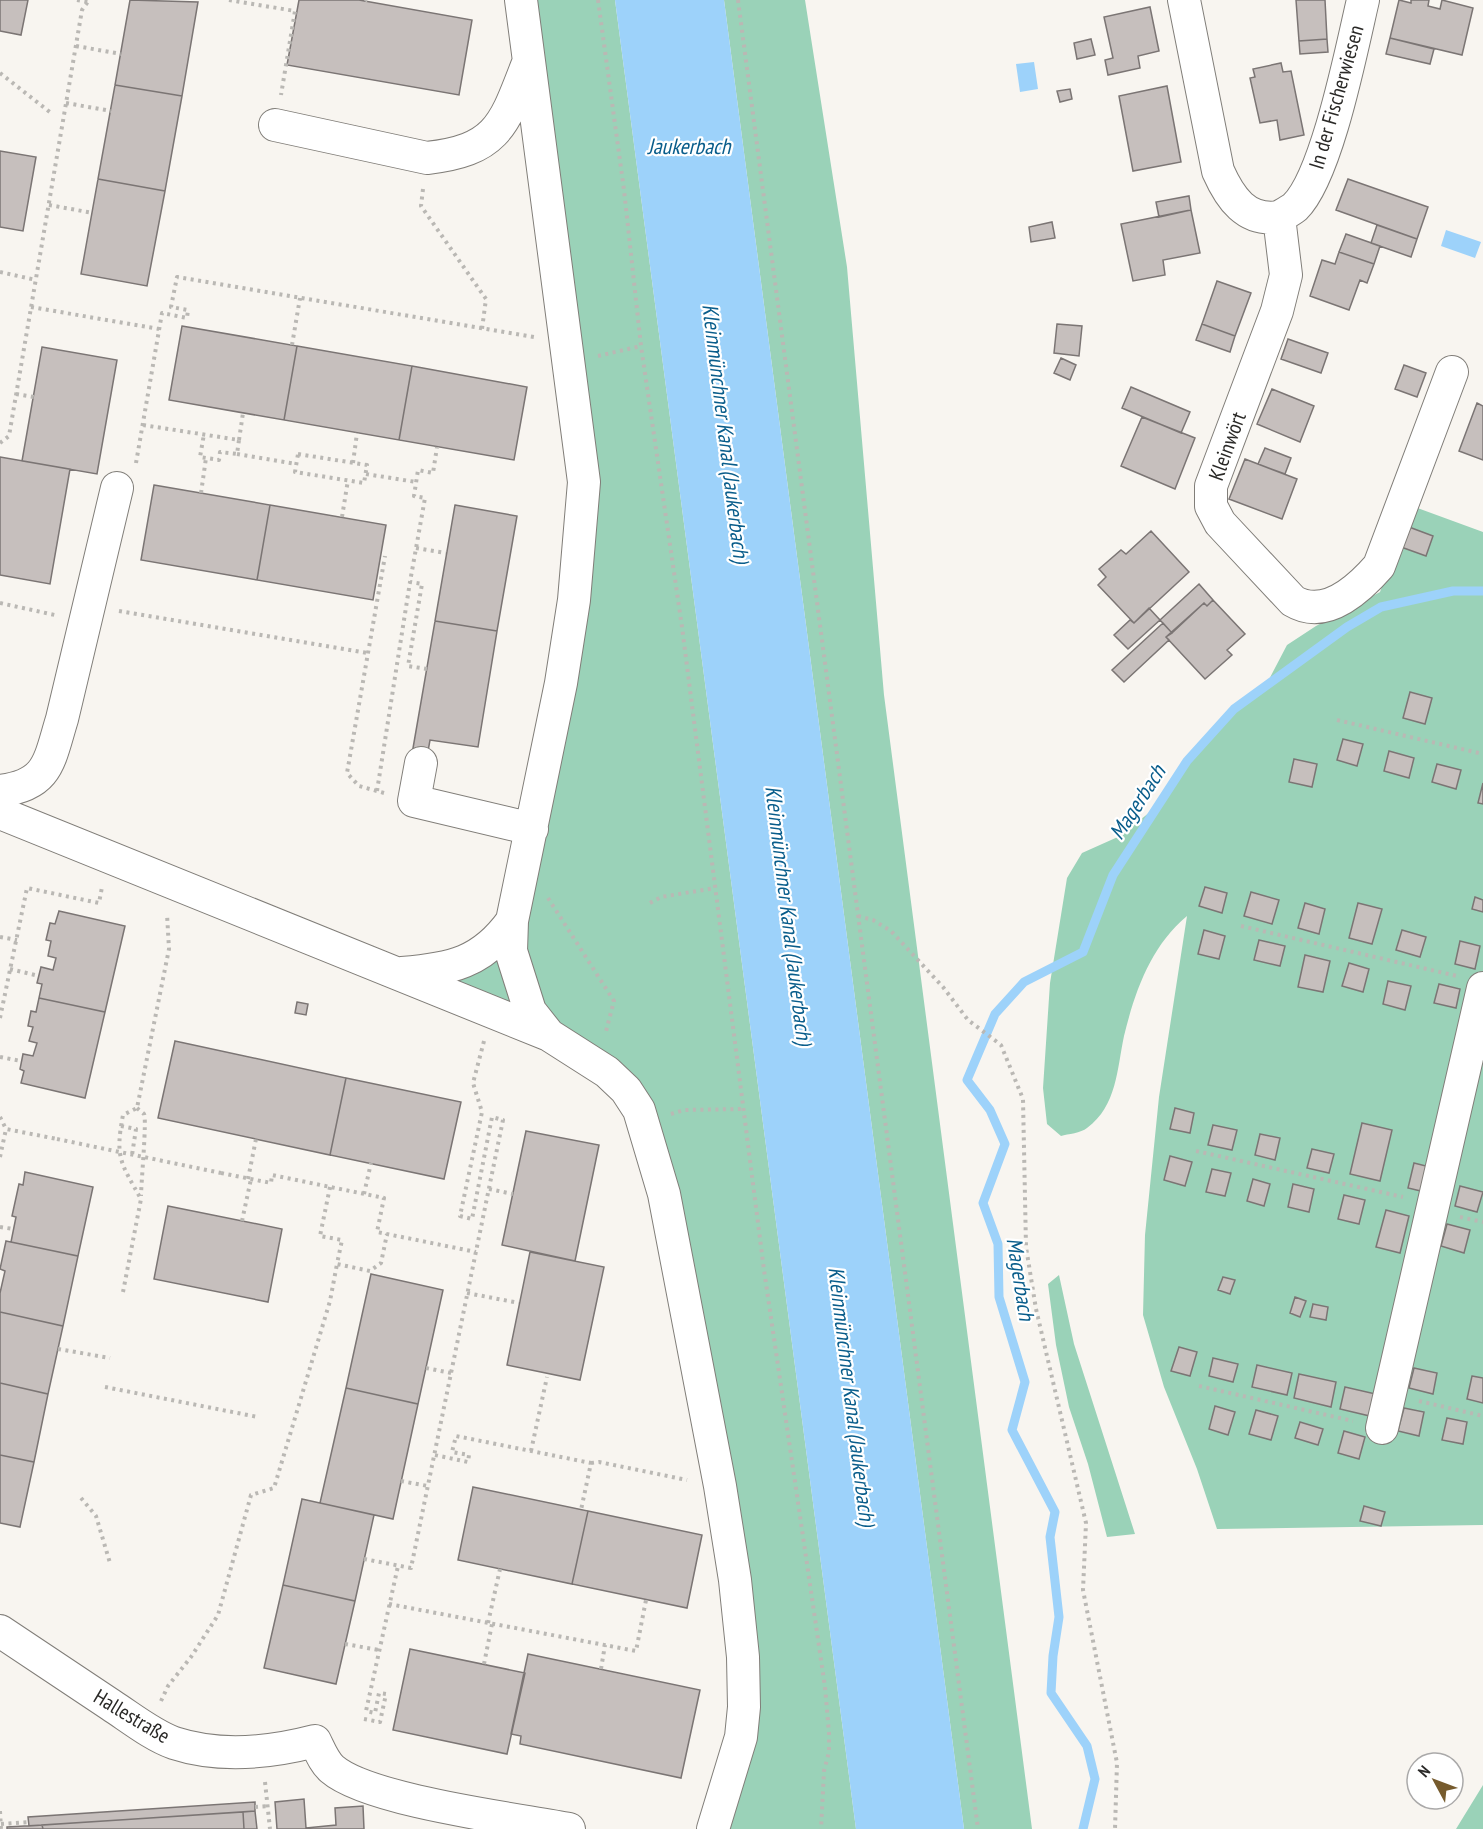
<svg xmlns="http://www.w3.org/2000/svg" width="1483" height="1829" font-family="'PT Sans Narrow',sans-serif">
<style>
.green{fill:#9ad2b8}
.water{fill:#9dd2fa}
.lines{fill:none;stroke-linecap:round;stroke-linejoin:round}
.stream{stroke:#9dd2fa;stroke-width:9}
.building{fill:#c6bfbd;stroke:#7b7574;stroke-width:1.5}
.minor-casing{stroke:#817e79;stroke-width:34}
.path{stroke:#bab8b4;stroke-width:4;stroke-dasharray:3 4.5;stroke-linecap:butt}
.minor{stroke:#fff;stroke-width:32}
.path-bridge{stroke:#bab8b4;stroke-width:4;stroke-dasharray:3 4.5;stroke-linecap:butt}
.labels{text-anchor:middle;dominant-baseline:central;stroke-width:4.5;stroke-linejoin:round;paint-order:stroke}
.street-label{font-size:21px;fill:#2a2927;stroke:#fff}
.water-label{font-size:22px;font-style:italic;fill:#095d8b;stroke:#fff}
</style>
<rect width="100%" height="100%" fill="#f8f5f0"/>
<path class="green" d="M527 0H615L856 1829H721L751 1720 649 1117 545 1021 521 961 592 521Z
M724 0H805L847 267 884 695 1032 1829H964Z
M1412 506 1483 532V1525L1217 1529 1197 1469 1164 1387 1143 1315 1145 1235 1159 1097 1187 916C1151 946 1135 991 1124 1036 1117 1069 1117 1106 1087 1128 1081 1133 1068 1134 1061 1136L1047 1124 1043 1088 1050 983 1067 878 1082 853 1120 836 1150 812 1182 770 1235 710 1263 691 1287 645 1316 626 1380 592Z
M504 947 521 1016 437 976Z
M1059 1275 1074 1344 1135 1534 1107 1537 1088 1464 1069 1407 1056 1345 1048 1284Z
M1483 1785V1829H1456Z"/>
<path class="water" d="M615 0H724L964 1829H856Z
M1034 62 1038 89 1020 92 1016 64Z
M1446 230 1481 242 1475 258 1441 246Z"/>
<g class="lines">
<path class="stream" d="M1083 1829 1095 1779 1087 1746 1051 1693 1053 1656 1059 1617 1050 1537 1055 1512 1012 1430 1025 1382 999 1297 998 1244 983 1203 1005 1144 990 1110 967 1080 995 1014 1024 982 1083 952 1113 875 1187 761 1234 709 1347 627 1381 607 1453 591H1483"/>
</g>
<path class="building" d="M0 0H28L21 35 0 31Z
M130 0 198 2 182 96 115 85Z
M299 0H359L472 20 459 95 287 65Z
M1296 0H1325L1327 39 1299 41Z
M1399 0 1411 3V0H1429L1428 6 1440 9 1442 0 1473 8 1462 55 1390 38Z
M1150 7 1159 51 1138 56 1140 68 1108 75 1105 60 1113 58 1104 17Z
M1390 38 1434 49 1430 64 1386 54Z
M1091 39 1095 55 1077 59 1074 43Z
M1327 39 1328 52 1300 54 1299 41Z
M1281 63 1283 72 1291 71 1304 135 1280 140 1277 120 1260 123 1250 78 1255 77 1253 69Z
M115 85 182 96 165 191 98 179Z
M1167 86 1181 162 1133 171 1119 96Z
M1070 89 1072 99 1060 102 1057 91Z
M0 151 36 157 23 231 0 227Z
M98 179 165 191 147 286 81 274Z
M1348 179 1428 207 1417 239 1336 210Z
M1189 196 1191 210 1159 217 1156 202Z
M1191 210 1200 253 1163 260 1165 275 1133 281 1121 224Z
M1052 222 1055 238 1031 242 1029 227Z
M1377 225 1417 239 1411 257 1371 243Z
M1346 234 1380 246 1374 264 1339 252Z
M1339 252 1374 264 1367 283 1360 280 1349 310 1310 296 1322 260 1335 264Z
M1217 281 1251 293 1235 336 1202 324Z
M1057 324 1082 326 1079 356 1054 353Z
M1202 324 1235 336 1230 352 1196 340Z
M182 326 297 346 284 420 169 400Z
M1288 339 1328 353 1321 373 1281 359Z
M297 346 412 366 399 440 284 420Z
M42 347 117 360 97 474 22 461Z
M1061 358 1076 365 1070 380 1054 373Z
M1404 365 1426 373 1417 397 1395 389Z
M412 366 527 387 514 460 399 440Z
M1131 387 1190 412 1181 433 1122 408Z
M1272 389 1314 406 1300 442 1257 424Z
M1477 403 1483 406V460L1459 451Z
M1142 417 1195 438 1175 489 1121 466Z
M1265 448 1291 458 1285 474 1258 464Z
M0 457 70 469 50 584 0 575Z
M1245 459 1297 479 1282 519 1229 499Z
M154 485 270 505 257 580 141 560Z
M270 505 386 525 373 600 257 580Z
M455 505 517 516 497 631 435 621Z
M1409 527 1433 536 1426 556 1401 547Z
M1151 531 1189 572 1134 623 1098 585 1106 577 1099 569 1121 550 1126 554Z
M1199 584 1213 600 1207 606 1204 603 1172 633 1160 620Z
M1213 600 1245 634 1227 650 1232 655 1205 679 1166 637 1204 603 1207 606Z
M1149 608 1160 620 1128 649 1114 635 1130 620 1134 623Z
M435 621 497 631 478 747 430 740 427 757 412 754Z
M1163 623 1172 633 1166 637 1169 640 1124 682 1112 670Z
M1410 692 1432 698 1425 724 1403 718Z
M1343 739 1363 744 1357 766 1337 760Z
M1389 751 1414 758 1409 778 1384 771Z
M1294 759 1317 764 1312 787 1289 782Z
M1437 764 1461 770 1456 789 1432 782Z
M1483 783V804L1478 803Z
M1205 887 1227 893 1222 913 1199 906Z
M1251 892 1279 900 1272 924 1244 916Z
M1475 897 1483 900V912L1472 909Z
M1305 903 1325 909 1319 934 1298 928Z
M1358 903 1382 909 1372 944 1349 938Z
M59 911 125 926 105 1012 39 998 42 984 37 983 41 967 53 970 56 958 48 956 51 941 46 940 50 923 55 924Z
M1204 930 1225 936 1219 959 1198 954Z
M1402 930 1426 937 1420 957 1396 950Z
M1259 940 1285 946 1280 966 1254 960Z
M1460 941 1480 946 1475 969 1455 964Z
M1305 955 1330 961 1323 992 1298 987Z
M1349 963 1369 969 1363 992 1342 986Z
M1388 981 1411 986 1405 1010 1383 1004Z
M1439 984 1460 989 1456 1008 1434 1003Z
M39 998 105 1012 85 1098 21 1083 24 1071 20 1069 23 1054 33 1056 37 1043 29 1041 33 1027 28 1026 31 1011 36 1012Z
M297 1002 308 1004 306 1015 295 1013Z
M175 1041 346 1078 330 1155 158 1118Z
M346 1078 461 1102 444 1179 330 1155Z
M1175 1108 1194 1113 1190 1133 1170 1129Z
M1362 1123 1392 1130 1380 1181 1350 1174Z
M1213 1125 1237 1130 1232 1150 1208 1145Z
M526 1131 599 1145 575 1261 502 1245Z
M1260 1134 1280 1138 1275 1160 1255 1155Z
M1312 1149 1334 1154 1329 1173 1307 1168Z
M1170 1156 1192 1162 1185 1186 1164 1180Z
M1414 1163 1430 1167 1425 1192 1408 1188Z
M1212 1169 1231 1173 1225 1196 1206 1192Z
M25 1172 93 1187 78 1256 11 1242 16 1217 12 1216 19 1184 23 1185Z
M1253 1179 1270 1184 1264 1206 1247 1201Z
M1293 1184 1314 1189 1309 1212 1288 1207Z
M1460 1186 1483 1192 1477 1212 1455 1206Z
M1344 1195 1365 1200 1359 1224 1338 1219Z
M168 1206 282 1229 268 1302 154 1279Z
M1386 1210 1409 1216 1400 1253 1376 1247Z
M1447 1224 1470 1230 1464 1253 1441 1246Z
M6 1241 78 1256 63 1326 0 1312V1293L5 1271 0 1269Z
M530 1252 604 1267 580 1380 507 1365Z
M371 1274 443 1290 418 1404 346 1388Z
M1223 1277 1235 1280 1230 1294 1218 1290Z
M1295 1297 1306 1301 1300 1317 1290 1313Z
M1313 1304 1328 1307 1326 1320 1310 1317Z
M0 1312 63 1326 48 1394 0 1383Z
M1179 1347 1197 1352 1190 1376 1171 1371Z
M1213 1358 1238 1364 1233 1382 1209 1376Z
M1257 1365 1292 1373 1287 1395 1252 1387Z
M1414 1368 1437 1373 1433 1394 1409 1388Z
M1299 1374 1336 1382 1331 1407 1294 1398Z
M1472 1376 1483 1378V1403L1467 1399Z
M0 1383 48 1394 34 1462 0 1455Z
M1345 1387 1380 1395 1374 1417 1340 1409Z
M346 1388 418 1404 393 1519 320 1503Z
M1215 1406 1235 1412 1228 1435 1209 1429Z
M1404 1408 1424 1412 1419 1436 1398 1431Z
M1256 1410 1278 1416 1271 1440 1249 1434Z
M1447 1418 1467 1422 1463 1444 1442 1440Z
M1300 1422 1323 1429 1318 1445 1295 1438Z
M1344 1431 1365 1437 1359 1459 1338 1453Z
M0 1455 34 1462 20 1527 0 1523Z
M473 1487 588 1511 572 1584 458 1560Z
M302 1499 374 1515 355 1601 283 1585Z
M1364 1506 1385 1512 1381 1526 1360 1521Z
M588 1511 702 1535 687 1608 572 1584Z
M283 1585 355 1601 336 1684 264 1668Z
M410 1649 525 1673 507 1754 393 1730Z
M528 1654 700 1690 681 1778 520 1744 521 1736 511 1734Z
M304 1799 306 1828 336 1825 335 1808 363 1806 364 1829H277L275 1802Z
M255 1802V1811L29 1826 28 1817Z
M255 1811 257 1829H244L243 1812Z
M243 1812 244 1829H43L42 1825Z
M42 1825 43 1829H7V1827Z"/>
<g class="lines">
<g class="minor-casing">
<path id="minor" d="M521 0 584 482 574 600 561 683 512 921 511 951 530 1011 549 1035 607 1072 626 1090 639 1110 664 1194 720 1486 735 1580 743 1657 744 1707 741 1737 713 1829
M1184 0 1218 171C1230 198 1246 222 1279 217L1286 275 1277 311 1211 486V506L1220 523 1293 601C1325 620 1358 590 1379 566L1452 372
M275 125 427 158C498 150 504 125 528 63
M1279 217C1284 214 1290 211 1295 207 1327 176 1352 47 1363 0
M421 763 414 801 532 829
M0 791C49 785 49 761 62 719L117 488
M0 813 549 1035
M402 973C451 969 482 963 512 921
M1382 1428 1483 988
M0 1631C37 1656 74 1680 111 1705 131 1718 152 1735 174 1743 220 1758 269 1753 315 1741 320 1751 324 1762 332 1769 369 1801 517 1819 569 1829"/>
</g>
<path class="path" d="M77 0 89 2
M229 0 295 11 281 95
M598 0 624 190 641 346 682 627 764 1270 825 1687 829 1733V1752L824 1771 821 1829
M738 0 978 1829
M365 1 366 0
M76 46 121 54
M0 73 51 113
M66 103 111 111
M423 189 421 206 486 299 482 329
M49 205 93 213
M0 272 36 280
M31 307 159 329
M292 345 300 298
M598 356 641 346
M16 394 34 397
M143 425 239 440 237 454 220 452 219 460 200 457 204 434
M239 440 243 413
M0 443 9 436 82 10 89 0
M237 454 296 464
M298 454 367 465 364 483 295 472Z
M136 463 162 313 187 318 188 310 171 307 177 277 534 337
M353 463 357 433
M366 474 416 482
M201 493 206 458
M342 517 348 480
M416 548 446 553
M0 603 55 615
M119 611 367 653
M427 669 408 666 422 584 410 582 425 498 414 496 418 470 433 473 437 447
M1337 720 1483 754
M377 791 410 582
M384 793 359 786 347 773 385 556
M548 898 614 1001 605 1035
M650 903 661 897 715 888
M858 916 873 920 891 931 943 987 968 1020 1001 1045 1023 1099 1026 1247 1036 1309 1086 1523 1083 1590 1117 1763 1115 1829
M1241 926 1457 976
M0 937 17 940
M10 969 39 976
M0 1018 27 888 99 903 102 887
M0 1057 21 1061
M137 1108C138 1109 143 1113 144 1114 147 1119 141 1185 141 1196
M671 1114 684 1110 744 1109
M0 1117 6 1129 57 1139
M121 1126 136 1129 132 1155
M1196 1151 1403 1197
M0 1157 6 1129
M221 1173 271 1183 272 1175 384 1198 377 1232 476 1252
M248 1179 256 1139
M330 1187 320 1236 342 1240 337 1264 370 1271 381 1263 387 1234
M489 1189 513 1194
M364 1194 371 1163
M1460 1217 1483 1222
M242 1221 251 1179
M0 1227 13 1229
M123 1292 141 1199C120 1162 115 1157 123 1115L137 1108 169 949 167 914
M467 1293 519 1303
M58 1349 110 1358
M426 1368 451 1373
M1199 1386 1353 1421
M105 1387 258 1417
M1419 1401 1483 1416
M531 1451 547 1377
M435 1455 468 1462 469 1455 452 1452 456 1436 591 1463 581 1510
M591 1463 599 1462 687 1480
M401 1481 428 1486
M81 1498 96 1516 110 1563
M364 1559 411 1568 503 1120 492 1117 472 1219 460 1216 482 1112 473 1083 484 1041
M389 1604 636 1651 646 1600
M488 1623 500 1569
M345 1644 379 1650
M484 1664 492 1624
M601 1669 605 1645
M161 1701 168 1686 191 1657 218 1615 251 1495 274 1488 330 1301 337 1264
M364 1719 380 1722 386 1694 379 1693 375 1713 366 1711 398 1566
M265 1782 270 1829
M255 1807 269 1806
M0 1811 1 1829
M1 1824 29 1822"/>
<use href="#minor" class="minor"/>
<path class="path-bridge" d="M57 1139 221 1173"/>
</g>
<g class="labels">
<g class="street-label">
<text transform="translate(1336 97) rotate(-74)">In der Fischerwiesen</text>
<text transform="translate(1227 446) rotate(-70)">Kleinwört</text>
<text transform="translate(132 1716) rotate(31)">Hallestraße</text>
</g>
<g class="water-label">
<text x="689" y="146">Jaukerbach</text>
<text transform="translate(726 433) rotate(83)">Kleinmünchner Kanal (Jaukerbach)</text>
<text transform="translate(1137 802) rotate(-57)">Magerbach</text>
<text transform="translate(789 915) rotate(83)">Kleinmünchner Kanal (Jaukerbach)</text>
<text transform="translate(1021 1279) rotate(81)">Magerbach</text>
<text transform="translate(852 1396) rotate(83)">Kleinmünchner Kanal (Jaukerbach)</text>
</g>
</g>
<g transform="translate(1435 1781) rotate(311)"><circle r="28" fill="#ffffff" stroke="#aaa9a9" stroke-width="1.5"/>
<path d="M0-4.5L10 22L0 15L-10 22Z" fill="#765b2d"/>
<text y="-9" font-size="16" font-weight="bold" text-anchor="middle" fill="#2a2927">N</text>
</g>
</svg>
